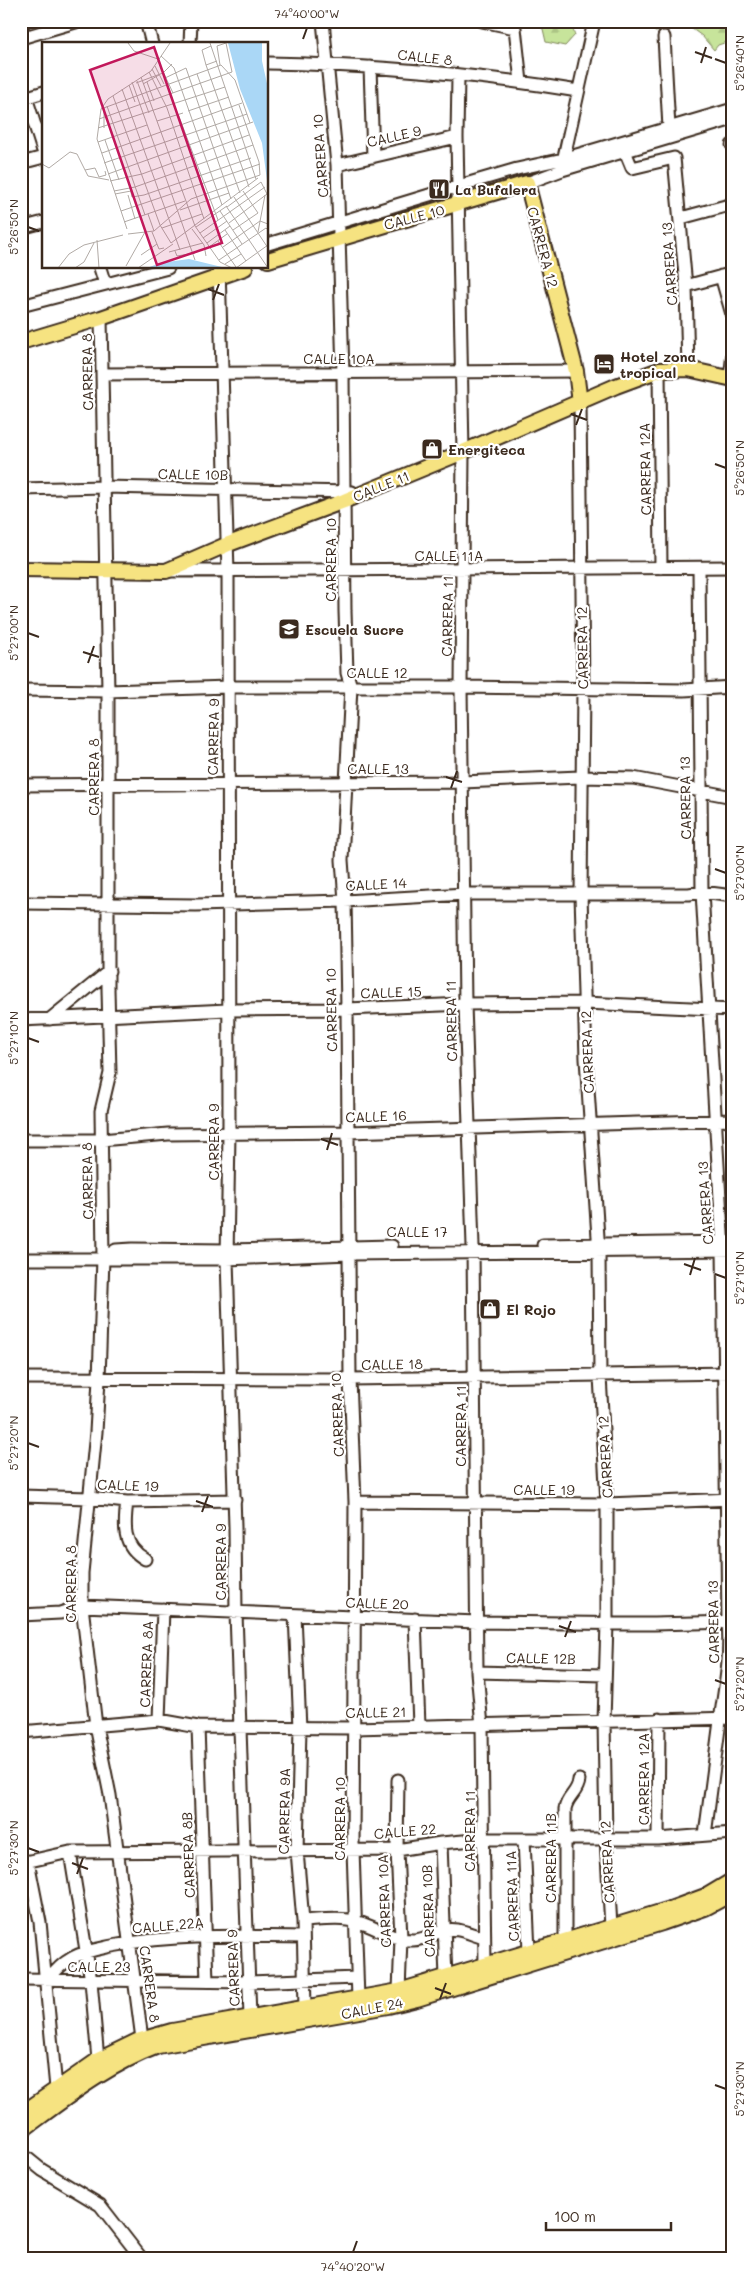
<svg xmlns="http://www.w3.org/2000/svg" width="754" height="2280" font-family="Mali,sans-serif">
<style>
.forest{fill:url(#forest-firs);stroke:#81875c}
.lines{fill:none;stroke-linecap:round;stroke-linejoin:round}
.minor-casing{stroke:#3b2a1e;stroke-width:15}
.major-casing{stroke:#3b2a1e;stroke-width:18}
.minor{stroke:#fff;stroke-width:11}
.major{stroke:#f6e381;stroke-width:14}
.ticks{fill:none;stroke:#3b2a1e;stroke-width:2}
.labels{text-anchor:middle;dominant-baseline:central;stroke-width:4.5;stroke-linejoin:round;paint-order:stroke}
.street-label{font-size:14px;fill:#3b2a1e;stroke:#fff}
.poi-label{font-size:14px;font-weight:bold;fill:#3b2a1e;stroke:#fff;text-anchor:start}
.inset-road{fill:none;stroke:#b1aaa5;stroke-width:1}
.view{fill:#c2185b;fill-opacity:0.15;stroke:#c2185b;stroke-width:2.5}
.inset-edge{fill:none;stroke:#3b2a1e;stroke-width:2.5}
.neatline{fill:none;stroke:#3b2a1e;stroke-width:2}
.ticks-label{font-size:12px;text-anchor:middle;fill:#3b2a1e}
</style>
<defs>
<pattern id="forest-firs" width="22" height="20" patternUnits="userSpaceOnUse" patternTransform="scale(1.25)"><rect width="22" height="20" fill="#c7e49b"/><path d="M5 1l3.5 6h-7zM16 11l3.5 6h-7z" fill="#acc485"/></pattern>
</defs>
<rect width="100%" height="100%" fill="#fff"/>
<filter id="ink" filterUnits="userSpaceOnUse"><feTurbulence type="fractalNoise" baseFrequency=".02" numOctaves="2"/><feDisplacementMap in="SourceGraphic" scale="10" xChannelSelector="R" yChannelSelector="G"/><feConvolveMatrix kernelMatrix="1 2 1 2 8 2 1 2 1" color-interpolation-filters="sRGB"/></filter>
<g filter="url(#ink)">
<path class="forest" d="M538 21H574L572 27 575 35 565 46 546 42 543 29 539 26Z
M623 21H669L662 31 655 32 653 27C643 24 632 26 623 21Z
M681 21H733V40L718 45 714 50 702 36Z"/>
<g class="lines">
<g class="minor-casing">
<path id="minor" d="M146 21 152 44
M323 21 337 165 343 374 345 611 347 673 351 687 342 860 345 901 347 1009 350 1379 355 1502 353 1849 358 1999
M482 21 515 28 521 82
M21 23 25 37
M664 37 669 128
M21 38 79 21
M190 44 191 21
M268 63C371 65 476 74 578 91
M370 67 373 157
M458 76 457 137 463 452 461 687 465 1004 473 1246 477 1672 482 1726 485 1966
M26 97 44 154
M21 99 44 92
M732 145H733
M625 151 632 168 674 158 686 286 688 369
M21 163 44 157
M337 165 457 137
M562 166 593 26
M527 183 562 170 733 119
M681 218 733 204
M21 228 44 222
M268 244 459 186 517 169 563 159 733 109
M100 268 105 284
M219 268 228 572 229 1133 227 1259 235 1527 236 1613 250 2017
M721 276 733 318
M686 286 733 273
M21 306 168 268
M101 318 108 691V989L110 1073 101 1111 103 1258 99 1379 96 1432 82 1573V1606L96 1726 110 1795 142 2039
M659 370 661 568
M102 374 576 371
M730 379 733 352
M580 403 583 689 581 895 586 1059 599 1252 600 1376 607 1504V1623L604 1721 606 1838 611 1927
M21 489 104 487 352 492
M699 568 702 892 723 1250 728 1622C731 1659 725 1684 720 1721 715 1759 710 1797 705 1835
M168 571 733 567
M21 690 108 691 228 687H461L684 690 733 687
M21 785 462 782 580 777 633 778 733 797
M21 903 196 905 345 901 465 894H689L702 892 733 896
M50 1019 109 971
M21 1020 227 1010 347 1009 465 1004 585 1003 733 1010
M21 1140H101L168 1134 348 1132 733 1120
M543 1245 729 1242
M105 1257 116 1250 132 1249 227 1250 392 1246
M21 1259H227L349 1254 733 1250
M21 1378 350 1379 733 1373
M21 1496 89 1498 127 1502 235 1500
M127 1502C124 1525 122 1546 145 1559
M355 1502 607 1504 733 1499
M21 1615 60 1613 82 1606 477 1622 654 1624 733 1622
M295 1615 300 1728 297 1851 303 1921 305 2008
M415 1619 419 1726
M477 1672 604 1675
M159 1720 163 1609
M198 1727 207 1981
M21 1732 159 1720 198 1727 354 1728 733 1718
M398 1780 397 1850 401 1938 399 1991
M524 1839 529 1952
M658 1839 659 1719
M441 1843 446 1978
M70 1852 91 1981 98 2060
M28 1861 40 1922 56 2088
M21 1863 70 1852 397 1850 441 1843 485 1839H658L733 1833
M303 1921C321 1920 341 1917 358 1922 377 1927 392 1940 413 1940 424 1940 432 1934 442 1931 457 1926 469 1934 484 1938
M565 1941V1809C567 1796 578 1793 579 1780
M21 1979 249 1982 357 1978
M47 1981C54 1972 61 1964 72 1958 84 1951 98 1949 112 1946 175 1934 239 1936 303 1937
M21 2153 42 2170 100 2205 142 2259"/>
</g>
<g class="major-casing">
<path id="major" d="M268 260 527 183 576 371 580 403
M21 342 101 318 245 268
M21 569 166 571 226 545 344 501 463 452 616 386 659 370 688 369 733 379
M21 2114 98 2060 137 2041 172 2031 399 1991 670 1909 708 1895 733 1880
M21 2131C66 2098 105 2066 158 2046L388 2006 417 1999 662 1923 705 1908 733 1893"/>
</g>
<use href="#minor" class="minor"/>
<use href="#major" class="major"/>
</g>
</g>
<path class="ticks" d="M303 39 307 28M695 52 712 58M715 59 726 63M701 63 706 47M28 227 39 231M208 289 224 295M213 300 219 284M571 414 587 420M576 425 582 409M715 464 726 468M28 633 39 637M83 652 99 657M88 663 94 646M446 777 462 782M451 788 457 771M715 869 726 873M28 1038 39 1042M321 1139 338 1145M327 1150 332 1133M684 1264 701 1270M715 1274 726 1278M690 1275 695 1258M28 1443 39 1447M196 1501 213 1507M202 1512 208 1496M559 1626 576 1632M565 1637 571 1621M715 1680 726 1684M28 1848 39 1852M72 1863 88 1869M77 1874 83 1858M435 1988 451 1994M440 1999 446 1983M715 2085 726 2089M353 2252 357 2241"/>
<defs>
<g id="restaurant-square" transform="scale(1.125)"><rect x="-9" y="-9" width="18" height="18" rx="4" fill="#3b2a1e" stroke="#fff"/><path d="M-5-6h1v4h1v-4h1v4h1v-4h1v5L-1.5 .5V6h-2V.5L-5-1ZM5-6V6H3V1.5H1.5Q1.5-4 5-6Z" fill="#fff"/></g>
<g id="hotel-square" transform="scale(1.125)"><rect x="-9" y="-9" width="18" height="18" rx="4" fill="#3b2a1e" stroke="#fff"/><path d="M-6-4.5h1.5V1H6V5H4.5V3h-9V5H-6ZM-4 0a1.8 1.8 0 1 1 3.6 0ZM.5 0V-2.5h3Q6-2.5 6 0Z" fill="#fff"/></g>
<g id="shop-square" transform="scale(1.125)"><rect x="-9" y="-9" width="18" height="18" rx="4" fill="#3b2a1e" stroke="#fff"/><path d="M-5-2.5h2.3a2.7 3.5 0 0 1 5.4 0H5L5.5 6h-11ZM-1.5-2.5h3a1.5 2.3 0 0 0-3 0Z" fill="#fff"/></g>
<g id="school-square" transform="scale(1.125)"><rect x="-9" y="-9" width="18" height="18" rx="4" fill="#3b2a1e" stroke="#fff"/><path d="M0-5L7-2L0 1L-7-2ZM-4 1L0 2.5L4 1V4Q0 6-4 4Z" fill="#fff"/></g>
</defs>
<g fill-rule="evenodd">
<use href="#restaurant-square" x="439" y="189"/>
<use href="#hotel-square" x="604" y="364"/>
<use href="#shop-square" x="432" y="449"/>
<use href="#school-square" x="289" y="629"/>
<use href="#shop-square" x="490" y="1309"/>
</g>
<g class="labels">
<g class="street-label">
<text transform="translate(425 57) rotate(6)">CALLE 8</text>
<text transform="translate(394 136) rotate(-13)">CALLE 9</text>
<text transform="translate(320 156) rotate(-94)">CARRERA 10</text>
<text transform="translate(414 217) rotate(-15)">CALLE 10</text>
<text transform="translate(543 247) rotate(75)">CARRERA 12</text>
<text transform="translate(669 264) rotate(-94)">CARRERA 13</text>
<text x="339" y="358">CALLE 10A</text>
<text transform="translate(87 372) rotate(-91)">CARRERA 8</text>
<text transform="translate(645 469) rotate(-91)">CARRERA 12A</text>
<text transform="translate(193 474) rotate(1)">CALLE 10B</text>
<text transform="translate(381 486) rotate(-22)">CALLE 11</text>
<text x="449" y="555">CALLE 11A</text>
<text transform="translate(330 560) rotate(-90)">CARRERA 10</text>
<text transform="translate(447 616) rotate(-89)">CARRERA 11</text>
<text transform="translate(582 648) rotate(-91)">CARRERA 12</text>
<text x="377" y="672">CALLE 12</text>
<text transform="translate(213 737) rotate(-89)">CARRERA 9</text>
<text x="378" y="768">CALLE 13</text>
<text transform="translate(93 777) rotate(-90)">CARRERA 8</text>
<text transform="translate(685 798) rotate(-91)">CARRERA 13</text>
<text transform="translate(376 884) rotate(-3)">CALLE 14</text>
<text transform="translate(391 992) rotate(-2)">CALLE 15</text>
<text transform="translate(331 1010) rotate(-91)">CARRERA 10</text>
<text transform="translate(451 1021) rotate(-91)">CARRERA 11</text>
<text transform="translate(587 1052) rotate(-92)">CARRERA 12</text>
<text transform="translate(376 1116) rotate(-2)">CALLE 16</text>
<text transform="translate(213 1142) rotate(-90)">CARRERA 9</text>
<text transform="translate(87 1181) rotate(-91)">CARRERA 8</text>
<text transform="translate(705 1203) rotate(-94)">CARRERA 13</text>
<text x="417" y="1231">CALLE 17</text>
<text transform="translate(392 1364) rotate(-1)">CALLE 18</text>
<text transform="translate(337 1415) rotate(-92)">CARRERA 10</text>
<text transform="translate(460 1426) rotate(-90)">CARRERA 11</text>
<text transform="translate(605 1457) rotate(-93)">CARRERA 12</text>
<text transform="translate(128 1485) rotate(2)">CALLE 19</text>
<text x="544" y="1489">CALLE 19</text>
<text transform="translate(220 1562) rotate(-90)">CARRERA 9</text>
<text transform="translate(70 1584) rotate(-90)">CARRERA 8</text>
<text transform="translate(377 1603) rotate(2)">CALLE 20</text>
<text transform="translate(713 1622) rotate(-91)">CARRERA 13</text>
<text transform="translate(541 1658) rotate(1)">CALLE 12B</text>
<text transform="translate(146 1664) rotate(-88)">CARRERA 8A</text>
<text transform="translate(376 1712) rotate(-1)">CALLE 21</text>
<text transform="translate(643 1779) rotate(-90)">CARRERA 12A</text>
<text transform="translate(284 1811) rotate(-89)">CARRERA 9A</text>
<text transform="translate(339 1819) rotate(-90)">CARRERA 10</text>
<text transform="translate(405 1831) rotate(-5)">CALLE 22</text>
<text transform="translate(469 1831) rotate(-90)">CARRERA 11</text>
<text transform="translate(188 1855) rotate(-92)">CARRERA 8B</text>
<text transform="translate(550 1858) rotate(-90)">CARRERA 11B</text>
<text transform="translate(607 1862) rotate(-93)">CARRERA 12</text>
<text transform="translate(512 1896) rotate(-92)">CARRERA 11A</text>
<text transform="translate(384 1901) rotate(-92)">CARRERA 10A</text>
<text transform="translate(428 1911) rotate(-92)">CARRERA 10B</text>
<text transform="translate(168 1925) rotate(-5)">CALLE 22A</text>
<text x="99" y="1966">CALLE 23</text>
<text transform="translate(233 1968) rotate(-92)">CARRERA 9</text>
<text transform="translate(150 1984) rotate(82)">CARRERA 8</text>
<text transform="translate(372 2008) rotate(-11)">CALLE 24</text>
</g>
<g class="poi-label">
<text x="455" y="189">La Bufalera</text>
<text x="620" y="356">Hotel zona<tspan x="620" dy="16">tropical</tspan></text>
<text x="448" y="449">Energiteca</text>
<text x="305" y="629">Escuela Sucre</text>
<text x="506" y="1309">El Rojo</text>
</g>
</g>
<g transform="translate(42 42)">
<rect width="226" height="226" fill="#fff"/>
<path d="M186 1H220V19L226 46V146L220 101 198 47ZM147 217 184 226H105L118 221Z" fill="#aad7f6"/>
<path class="inset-road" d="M86 1 92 9 116 17M168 1 214 137M119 14 132 26 180 163M116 19 131 51M175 19 164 23 207 145M164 23 160 8 169 4M113 24 122 42M110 27 119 44M107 30 125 66 162 177M155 32 198 151M99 35 153 184 178 220 190 226M123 36 144 26 189 157M95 39 107 71M90 40 153 218M105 40 112 59M94 41 121 31 130 22M101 42 117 33M87 43 93 60M80 47 138 208M71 54 118 183M197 63 217 120 218 133M65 64 103 173M62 66V86M59 67 179 23 193 38 208 81M146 69 187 55M136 72 176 178M57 77 190 30 184 1 175 4 178 23M115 79 141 71M56 86 183 45M63 98 77 138M56 100 105 83M60 111 200 61M62 121 205 72M0 122 7 126 28 110 35 112 46 134 67 138M43 128 53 126 57 135 64 133 63 129M66 132 211 80M68 139 100 132 207 93M88 146 90 155 102 153 209 116M72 149 93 145 211 103M73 152 89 149M86 153 93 177M192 155 226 206M184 164 226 226M185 165 219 140 226 154M138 168 187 151M79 169 218 122M178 169 200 202M106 172 112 189M82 180 143 159M187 181 225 152M118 183 129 201 216 136M154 185 185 164M120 186 160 172M85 187 55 97 59 67 66 57 109 29 128 1M150 187 162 203 164 214M183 188 204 219M191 188 216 171 201 149M110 190 117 207 122 206M216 190 223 153M158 191 223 145M86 192 112 189 149 157 218 133M161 196 185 179M55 198 57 226M176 199 194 225M165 201 188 184M167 205 185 192M181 205 218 179 226 182M133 209 135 214 153 211M127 210 161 201M99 213 115 202M177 218 224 186 226 188M183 222 199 212M84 224 103 190M16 226 27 212 42 203 81 193M33 226 42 220 52 201M96 226 131 202M194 226 226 203"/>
<path class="view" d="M112 5 180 201 115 223 48 28Z"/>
<rect width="226" height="226" class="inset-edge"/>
</g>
<rect width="754" height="2280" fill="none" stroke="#fff" stroke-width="55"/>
<path d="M546 2222v8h125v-8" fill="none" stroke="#3b2a1e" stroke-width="2.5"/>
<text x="554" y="2222" font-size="15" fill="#3b2a1e" stroke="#ffffff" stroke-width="4" paint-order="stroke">100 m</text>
<rect x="28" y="28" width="698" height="2224" class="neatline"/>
<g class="ticks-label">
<text x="307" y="18">74°40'00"W</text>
<text transform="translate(740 63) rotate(-90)" y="4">5°26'40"N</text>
<text transform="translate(14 227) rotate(-90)" y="4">5°26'50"N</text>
<text transform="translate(740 468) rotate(-90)" y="4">5°26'50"N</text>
<text transform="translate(14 633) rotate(-90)" y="4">5°27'00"N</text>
<text transform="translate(740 873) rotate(-90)" y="4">5°27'00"N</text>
<text transform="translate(14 1038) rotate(-90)" y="4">5°27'10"N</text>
<text transform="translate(740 1278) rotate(-90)" y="4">5°27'10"N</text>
<text transform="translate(14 1443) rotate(-90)" y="4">5°27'20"N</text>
<text transform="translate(740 1684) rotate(-90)" y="4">5°27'20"N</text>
<text transform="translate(14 1848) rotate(-90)" y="4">5°27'30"N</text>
<text transform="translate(740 2089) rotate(-90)" y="4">5°27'30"N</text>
<text x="353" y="2271">74°40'20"W</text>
</g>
</svg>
